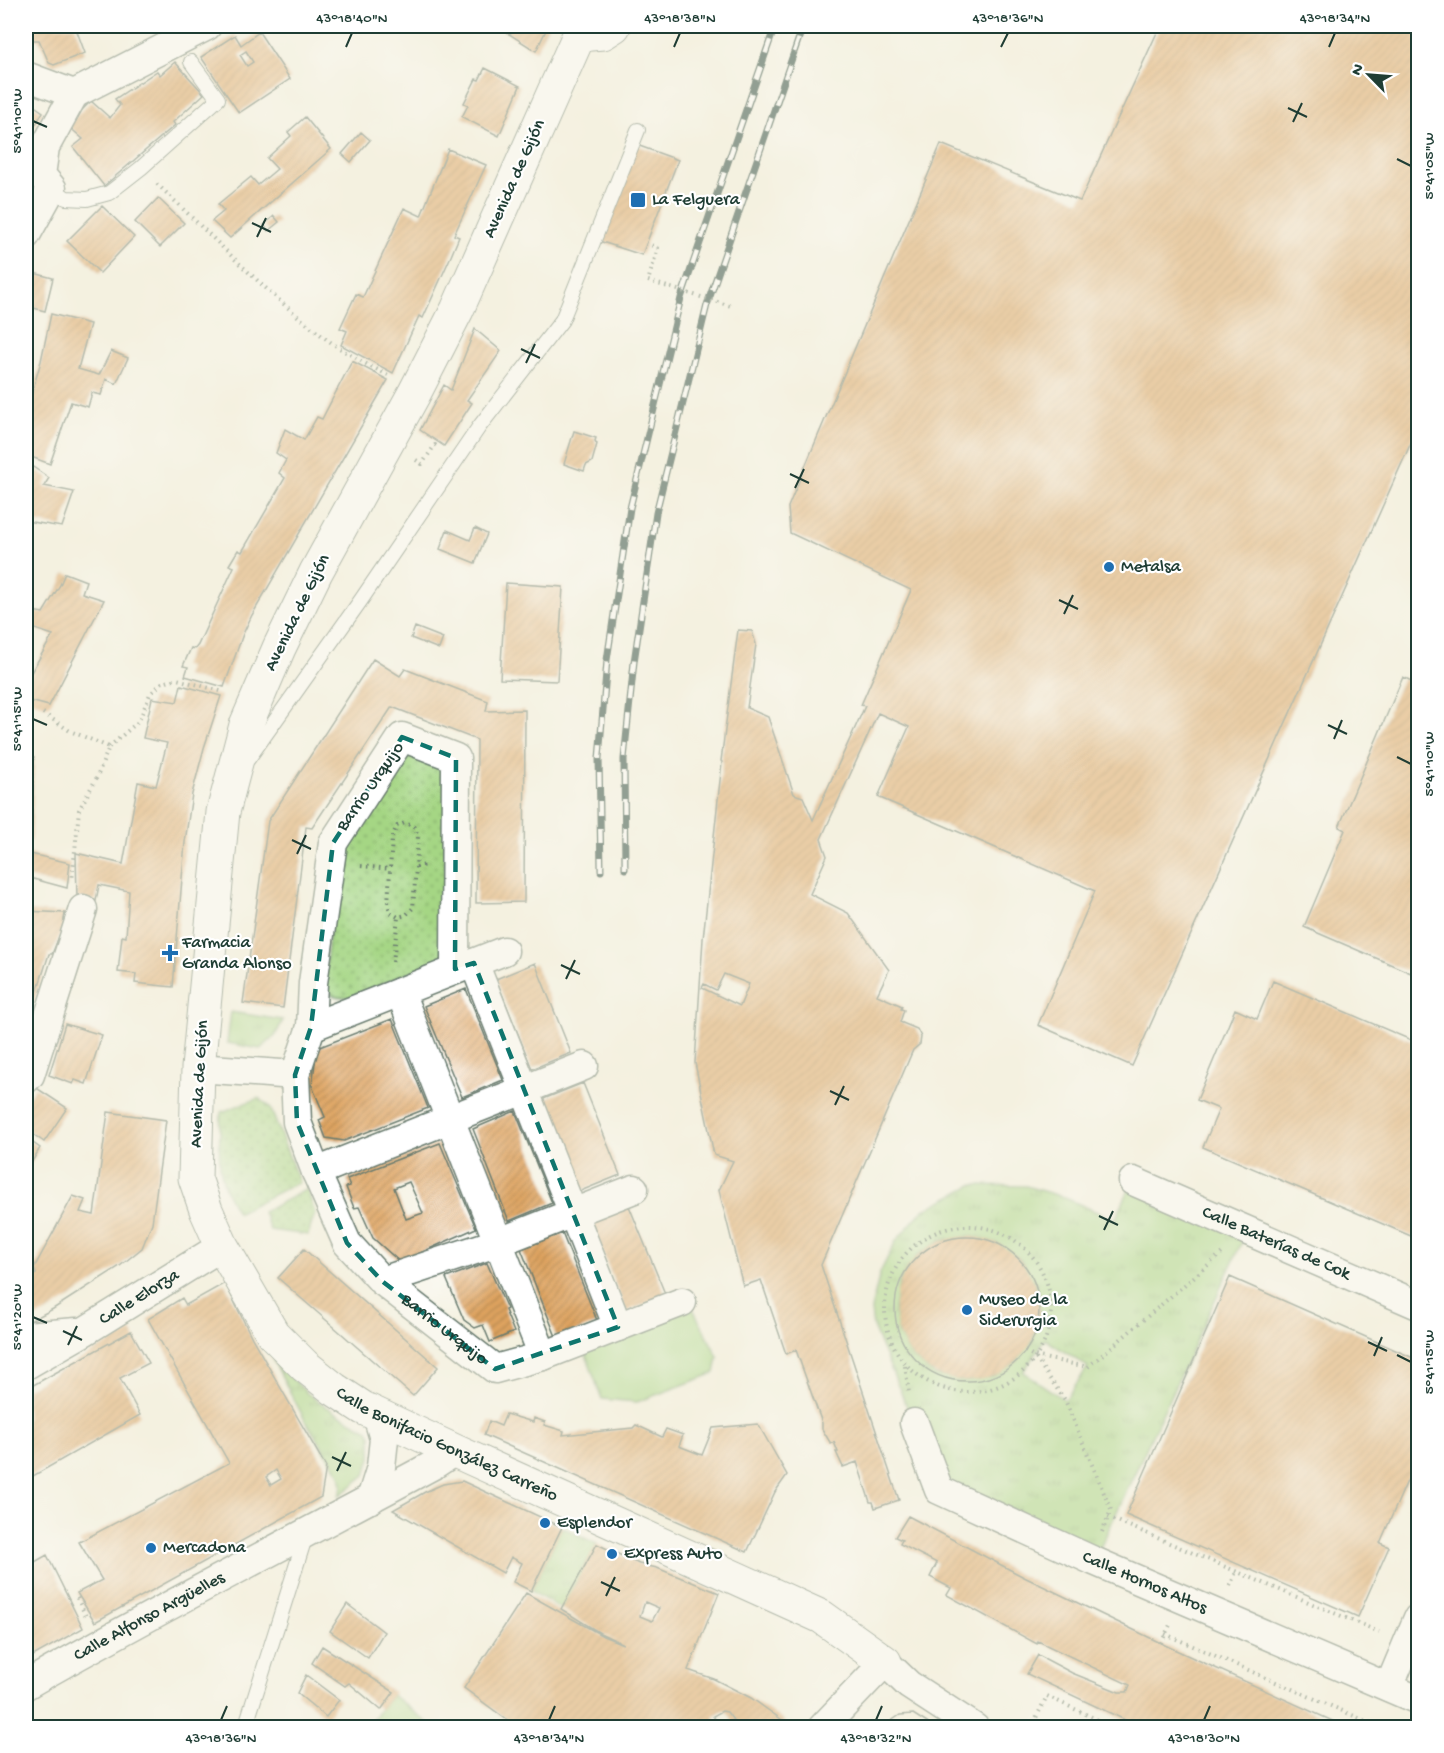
<svg xmlns="http://www.w3.org/2000/svg" width="1444" height="1753" font-family="'Gochi Hand',sans-serif">
<style>
.grass{fill:url(#grass-tufts);stroke:#628a5c;stroke-width:1.5;fill-rule:evenodd}
.park{fill:url(#park-dots);stroke:#628a5c;stroke-width:1.5}
.garden{fill:#a5d684;stroke:#628a5c;stroke-width:1.5}
.building{fill:url(#building-hatch);fill-rule:evenodd}
.lines{fill:none;stroke-linecap:round;stroke-linejoin:round}
.lane-casing{stroke:#6a7c70;stroke-width:16}
.street-casing{stroke:#6a7c70;stroke-width:31}
.secondary-casing{stroke:#6a7c70;stroke-width:35}
.path{stroke:#6a7c70;stroke-width:4;stroke-dasharray:1.5 4.5;stroke-linecap:butt}
.lane{stroke:#fff;stroke-width:14}
.street{stroke:#fff;stroke-width:28}
.secondary{stroke:#fff;stroke-width:33}
.rail-casing{stroke:#1f3d34;stroke-width:7}
.rail{stroke:#fff;stroke-width:4.5;stroke-dasharray:14;stroke-linecap:butt}
.path-bridge{stroke:#6a7c70;stroke-width:4;stroke-dasharray:1.5 4.5;stroke-linecap:butt}
.marked{fill:none;stroke:#0f766e;stroke-width:4.5;stroke-dasharray:12 8;stroke-linejoin:round}
.ticks{fill:none;stroke:#1f3d34;stroke-width:2}
.poi-dot{fill:#1f6fb2;stroke:#fff;stroke-width:2}
.labels{text-anchor:middle;dominant-baseline:central;stroke-width:4.5;stroke-linejoin:round;paint-order:stroke}
.street-label{font-size:18px;fill:#1f3d34;stroke:#fff}
.poi-label{font-size:18px;fill:#1f3d34;stroke:#fff;text-anchor:start}
.neatline{fill:none;stroke:#1f3d34;stroke-width:2}
.ticks-label{font-size:15px;text-anchor:middle;fill:#1f3d34}
</style>
<defs>
<pattern id="grass-tufts" width="24" height="20" patternUnits="userSpaceOnUse" patternTransform="scale(1.5)"><rect width="24" height="20" fill="#a5d684"/><path d="M3 7l-1-3M5 7V3M7 7l1-3M15 17l-1-3M17 17v-4M19 17l1-3" fill="none" stroke="#86af6d"/></pattern>
<pattern id="park-dots" width="8" height="8" patternUnits="userSpaceOnUse" patternTransform="scale(1.5)"><rect width="8" height="8" fill="#a5d684"/><path d="M2 2h.1M6 6h.1" fill="none" stroke="#86af6d" stroke-width="1.8" stroke-linecap="round"/></pattern>
<pattern id="building-hatch" width="6" height="6" patternUnits="userSpaceOnUse" patternTransform="scale(1.5)"><rect width="6" height="6" fill="#dea35f"/><path d="M-1 1l2-2M0 6l6-6M5 7l2-2" fill="none" stroke="#b3864f"/></pattern>
</defs>
<rect width="100%" height="100%" fill="#fff"/>
<filter id="ink" filterUnits="userSpaceOnUse"><feTurbulence type="fractalNoise" baseFrequency=".0167" numOctaves="2"/><feDisplacementMap in="SourceGraphic" scale="12" xChannelSelector="R" yChannelSelector="G"/><feConvolveMatrix kernelMatrix="1 2 1 2 8 2 1 2 1" color-interpolation-filters="sRGB"/></filter>
<filter id="wash" filterUnits="userSpaceOnUse"><feTurbulence type="fractalNoise" baseFrequency=".008" numOctaves="4" result="noise"/><feDisplacementMap in="SourceGraphic" scale="24" xChannelSelector="R" yChannelSelector="G"/><feGaussianBlur stdDeviation="1.35" result="paint"/><feColorMatrix in="noise" values="0 0 0 0 0 0 0 0 0 0 0 0 0 0 0 0 0 1.4 0 .05"/><feComposite in="paint" operator="in"/></filter>
<g filter="url(#wash)">
<rect width="100%" height="100%" fill="#f4f1e0"/>
<path class="grass" d="M231 1012 283 1020 275 1036 260 1049 227 1043Z
M1133 1181 1247 1231 1094 1561 939 1490 914 1423 873 1327 871 1310 880 1273 896 1241 922 1211 972 1185 1026 1186 1063 1197 1115 1220ZM970 1236 997 1243 1021 1260 1035 1284 1040 1311 1033 1340 1016 1362 992 1377 965 1382 935 1375 912 1357 899 1335 894 1308 900 1280 918 1255 941 1241ZM1045 1339 1088 1367 1065 1400 1023 1372Z
M273 1360 308 1394 336 1413 367 1429 371 1436V1458L365 1475 339 1496 342 1486 340 1474 305 1420Z
M562 1527 597 1544 561 1609 531 1591Z"/>
<path class="park" d="M403 749 447 765 443 958 351 997C340 998 331 997 323 988L340 845Z
M259 1098 270 1107 299 1182 237 1213C234 1206 229 1199 226 1191 216 1166 220 1138 221 1112Z
M307 1189 315 1213 308 1235 270 1230 263 1212Z"/>
<path class="garden" d="M692 1307 718 1357 715 1373 637 1402 602 1399 585 1352Z
M392 1695 433 1727 365 1728Z"/>
<g id="blocks">
<path class="building" d="M34 26H75L85 53 54 65 49 63 39 40H26V27Z
M499 26H548L536 51 498 27Z
M1160 26H1418V427L1132 1066 1038 1025 1095 891 878 797 909 727 878 713 821 839 827 856 810 894 848 913 889 970 877 995 902 1006 901 1009 904 1010 900 1022 917 1029 921 1037 920 1044 913 1050 821 1265 899 1500 875 1508 873 1502H870L857 1462 843 1467 836 1452H838L834 1442 831 1444 822 1429V1423L796 1350 786 1354 761 1280 743 1286 719 1190 733 1161 714 1155 695 1063 703 939 722 762 721 761 738 630 752 631 756 644 747 708 768 717 794 794 803 797 813 820 865 706 861 705 911 590 790 533 788 507 941 144 1080 201ZM724 974 749 984 740 1006 702 988 704 984 716 990Z
M259 32 290 79 239 113 201 57 235 35 241 45ZM246 51 253 62 247 66 240 55Z
M175 62 204 94 173 122 175 125 104 186 73 147 83 139 67 125 91 101 110 118 120 105 115 99 157 71 160 75Z
M485 68 520 86 499 136 462 117 468 105 464 103 476 79 479 80Z
M26 100 43 112 26 140Z
M305 117 331 149 230 238 212 221 224 211 218 204 251 177 258 185 277 169 267 158 291 136 288 132Z
M361 132 370 140 351 162 342 154Z
M634 144 678 160 642 255 599 241Z
M448 149 486 165 454 235 459 237 451 256 423 318 419 316 393 373 341 345 347 331 340 328 356 294 363 297 404 208 421 216Z
M158 198 184 223 160 247 135 222Z
M102 206 134 237 100 273 67 241Z
M274 216 279 222 268 231 264 225Z
M26 271 53 278 45 311 26 306Z
M51 314 90 324 78 369 99 375 111 351 128 358 116 384 106 379 101 395 92 393 88 407 71 402 50 464 26 455V413L41 361Z
M475 329 501 351 467 400 472 403 444 446 420 430 444 385 451 390Z
M352 361 388 380 252 615 243 634 224 687 185 676 188 667 183 666 191 648 195 649 198 645 234 567 229 565 238 550 242 552 285 478 279 473 286 460 276 453 285 429 304 440 317 417 322 419Z
M574 431 596 438 595 441 597 444 592 462 586 465 584 471 564 464Z
M33 467 49 478 44 486 74 492 62 527 26 521V502L28 492 26 491V476Z
M475 528 487 534 475 563 440 549 447 530 470 540Z
M26 529H29L27 573H26Z
M65 573 86 581 82 593 104 600 49 706 26 700V681L53 635 26 626V610L43 613 60 585Z
M506 583 563 587 557 681 500 679Z
M415 627 443 638 439 649 411 638Z
M373 659 400 676 405 669 488 701 486 711 525 710 524 902 476 903 477 740 392 707 312 828 306 827 283 1008 243 1003 268 821Z
M1403 677 1418 684V976L1304 927 1345 830 1339 827Z
M181 685 221 696 204 748 192 794 185 842 173 987 135 983 136 974 118 972 122 936 126 937 129 891 99 885 96 901 77 898 76 853 123 864 138 782 156 786 167 743 143 738 152 698 177 702Z
M26 757H34L31 841H26Z
M26 853 70 863 67 888 26 877Z
M26 911 65 913 63 927 52 954H49L26 1026Z
M535 963 571 1053 532 1069 496 979Z
M1273 981 1418 1043V1239L1203 1147 1219 1109 1197 1100 1235 1009 1257 1019Z
M466 989 503 1080 462 1097 424 1006Z
M392 1019 428 1108 344 1141 326 1138 319 1120 325 1117 312 1086 317 1048Z
M65 1024 102 1035 86 1084 75 1080 73 1084 49 1075Z
M583 1083 620 1175 578 1192 541 1100Z
M35 1087 67 1108 44 1142 26 1129V1100Z
M515 1111 552 1203 509 1221 473 1129Z
M108 1112 166 1120 152 1223 142 1248 120 1266 53 1309 26 1323V1278L36 1274 34 1268 73 1196 85 1200 80 1212 94 1215Z
M26 1138 40 1148 26 1172Z
M440 1143 476 1228 400 1262 373 1238 359 1207 354 1208 346 1187 350 1186 347 1179ZM409 1182 423 1213 406 1219 394 1188Z
M629 1206 666 1296 626 1312 590 1221Z
M562 1233 598 1323 557 1339 521 1249Z
M895 1309a72 72 0 1 1 144 0a72 72 0 1 1-144 0Z
M304 1249 438 1367 413 1396 278 1278Z
M487 1263 507 1309 505 1310 514 1332 490 1342 483 1325 475 1328 464 1320 446 1278Z
M1230 1277 1418 1360V1456L1380 1543 1389 1547 1358 1617 1126 1515Z
M225 1283 252 1338 326 1467 321 1497 95 1622 77 1593 102 1580 79 1542 229 1463 148 1319 182 1298 186 1305ZM276 1470 281 1479 271 1485 266 1477Z
M131 1331 149 1363 120 1378 140 1415 26 1480V1389Z
M506 1414 533 1422 534 1418 545 1422 544 1425 564 1431 563 1435 633 1428 636 1425 662 1437 666 1429 683 1435 679 1446 702 1455 713 1428 758 1424 787 1475 775 1492 747 1552 484 1435 489 1421 501 1426Z
M462 1481 562 1527 531 1591 513 1582 522 1563 511 1557 503 1573 393 1510 425 1492 443 1484Z
M908 1516 1022 1576 1169 1647 1348 1728H1142L1027 1674 1038 1655 1072 1673 1119 1692H1127L1130 1685 1038 1641 1037 1644 947 1595 951 1588 930 1577 937 1563 900 1544 902 1540 895 1537Z
M597 1544 639 1564 657 1568 719 1593 688 1670 714 1679 751 1698 785 1722 778 1728H723L733 1720 727 1712 722 1711 713 1716 721 1728H518L464 1688 526 1593 603 1636 623 1644 600 1633 561 1609ZM645 1602 659 1608 652 1621 640 1616Z
M47 1555 83 1628 26 1660V1567Z
M347 1604 384 1632 368 1658 330 1631Z
M322 1646 394 1692 381 1710 349 1683 345 1686 312 1663Z
M306 1675 339 1700 326 1717 297 1693Z
M913 1714 935 1728H881L900 1715Z"/>
</g>
</g>
<g filter="url(#ink)">
<use href="#blocks" fill-opacity="0" stroke="#6a7c70" stroke-width="1.5"/>
<g class="lines">
<g class="lane-casing">
<path id="lane" d="M52 188 66 198 87 199 109 193 141 168 218 99 191 62
M248 759 361 600 479 427 562 320 638 130
M245 1728 306 1535"/>
</g>
<g class="street-casing">
<g id="street">
<path d="M26 76 74 94"/>
<path d="M74 94 207 26"/>
<path d="M26 235 52 188 41 175 45 147 74 94"/>
<path d="M474 963 618 1327"/>
<path id="s1" d="M455 969 456 758 402 737 333 843 313 983 311 1027 295 1075 297 1122 316 1172 347 1243 382 1281 495 1369 543 1356 682 1302"/>
<path d="M400 992 543 1356"/>
<path d="M311 1027 504 951"/>
<path d="M198 1068 295 1075"/>
<path d="M26 1079 30 1075 83 909"/>
<path d="M316 1172 584 1066"/>
<path id="s2" d="M1133 1181 1418 1305"/>
<path d="M382 1281 499 1242 634 1189"/>
<path d="M26 1336 77 1332"/>
<path id="s3" d="M26 1365 85 1331 222 1246"/>
<path id="s4" d="M914 1423 939 1490 1094 1561 1418 1700"/>
<path d="M371 1499 381 1467 384 1439 377 1415"/>
<path id="s5" d="M26 1685C160 1608 298 1538 435 1464L455 1451"/>
<path d="M1389 1687 1418 1618"/>
<path d="M822 1728 885 1662 909 1685 975 1728"/>
</g>
</g>
<g class="secondary-casing">
<g id="secondary">
<path id="s6" d="M583 26 457 310 414 394 316 572 279 648 246 725 223 812 198 1068 195 1178 206 1210 222 1246 273 1334 305 1366 334 1389 363 1408 455 1451 822 1617 885 1662"/>
<path d="M579 35 603 33 614 26"/>
</g>
</g>
<path class="path" d="M120 34 130 26
M157 184C212 236 265 292 325 338 345 353 366 364 388 375
M646 243 658 248 648 281
M416 460 422 464 435 445 438 447
M43 713 70 731 109 747 97 777 79 810 72 881
M109 747 139 721 150 694 162 683 177 679 224 692
M361 866 390 869
M416 867 413 908 406 915 398 917 390 912 388 904 392 837 397 826 405 823 415 827 418 837 416 867 426 865
M393 962 398 917
M885 1309a83 83 0 1 1 166 0a83 83 0 1 1-166 0Z
M1025 1351 1034 1356
M905 1366 909 1393
M1108 1517 1379 1632
M1102 1532 1111 1510 1065 1400 1034 1356 1088 1367 1222 1253
M1230 1586 1236 1572
M77 1598 87 1618
M1165 1634 1382 1728
M1161 1643 1170 1625
M1031 1728 1047 1696 1115 1728
M1125 1728 1127 1721"/>
<use href="#lane" class="lane"/>
<use href="#street" class="street"/>
<use href="#secondary" class="secondary"/>
<g class="rail-casing">
<path id="rail" d="M625 869 624 759 634 662 656 513 707 305 803 26
M601 871 599 758 607 660 630 508 681 298 775 26"/>
</g>
<use href="#rail" class="rail"/>
<path class="path-bridge" d="M648 281 731 306"/>
</g>
</g>
<path d="M0 0H1444V1753H0ZM402 737 456 758 455 969 474 963 618 1327 495 1369 382 1281 347 1243 297 1122 295 1075 311 1027 333 843Z" fill="#f4f1e0" fill-opacity=".55" fill-rule="evenodd"/>
<path class="marked" d="M402 737 456 758 455 969 474 963 618 1327 495 1369 382 1281 347 1243 297 1122 295 1075 311 1027 333 843Z"/>
<path class="ticks" d="M346 47 352 33M674 47 680 33M1001 47 1008 33M1329 47 1335 33M1288 108 1307 117M33 121 47 127M1293 122 1302 103M1397 159 1411 166M252 223 271 232M257 237 266 218M521 349 540 358M526 363 535 344M790 474 809 483M795 488 804 469M1059 600 1078 609M1064 614 1073 595M33 719 47 725M1328 725 1347 734M1334 739 1342 720M1397 757 1411 764M292 840 311 849M297 854 306 835M561 965 580 974M566 979 575 960M830 1091 849 1100M835 1105 844 1086M1099 1216 1118 1225M1104 1230 1113 1211M33 1317 47 1323M63 1331 82 1340M1368 1342 1387 1351M68 1345 77 1326M1397 1355 1411 1362M1374 1356 1382 1337M332 1457 351 1466M337 1471 346 1452M601 1582 620 1591M606 1596 615 1577M221 1720 227 1706M549 1720 555 1706M876 1720 882 1706M1204 1720 1210 1706"/>
<g class="poi-dot">
<rect x="630" y="192" width="16" height="16" rx="3"/>
<circle cx="1109" cy="567" r="6"/>
<path d="M167 944h6v6h6v6h-6v6h-6v-6h-6v-6h6z"/>
<circle cx="967" cy="1310" r="6"/>
<circle cx="545" cy="1523" r="6"/>
<circle cx="151" cy="1548" r="6"/>
<circle cx="612" cy="1554" r="6"/>
</g>
<g class="labels">
<g class="street-label">
<text transform="translate(515 179) rotate(-66)">Avenida de Gijón</text>
<text transform="translate(298 613) rotate(-64)">Avenida de Gijón</text>
<text transform="translate(371 787) rotate(-55)">Barrio Urquijo</text>
<text transform="translate(200 1084) rotate(-87)">Avenida de Gijón</text>
<text stroke="none"><textPath href="#s2" startOffset="156">Calle Baterías de Cok</textPath></text>
<text stroke="none"><textPath href="#s3" startOffset="132">Calle Elorza</textPath></text>
<text stroke="none"><textPath href="#s1" startOffset="940">Barrio Urquijo</textPath></text>
<text stroke="none"><textPath href="#s6" startOffset="1617">Calle Bonifacio González Carreño</textPath></text>
<text stroke="none"><textPath href="#s4" startOffset="297">Calle Hornos Altos</textPath></text>
<text stroke="none"><textPath href="#s5" startOffset="141">Calle Alfonso Argüelles</textPath></text>
</g>
<g class="poi-label">
<text x="652" y="200">La Felguera</text>
<text x="1121" y="567">Metalsa</text>
<text x="182" y="943">Farmacia<tspan x="182" dy="21">Granda Alonso</tspan></text>
<text x="979" y="1300">Museo de la<tspan x="979" dy="21">Siderurgia</tspan></text>
<text x="557" y="1523">Esplendor</text>
<text x="163" y="1548">Mercadona</text>
<text x="624" y="1554">Express Auto</text>
</g>
</g>
<rect width="1444" height="1753" fill="none" stroke="#fff" stroke-width="66"/>
<g transform="translate(1369 75) rotate(295)" stroke="#ffffff" stroke-width="4.5" paint-order="stroke">
<path d="M0-4.5L10 22L0 15L-10 22Z" fill="#1f3d34"/>
<text y="-9" font-size="16" font-weight="bold" text-anchor="middle" fill="#1f3d34">N</text>
</g>
<rect x="33" y="33" width="1378" height="1687" class="neatline"/>
<g class="ticks-label">
<text x="352" y="22">43°18'40"N</text>
<text x="680" y="22">43°18'38"N</text>
<text x="1008" y="22">43°18'36"N</text>
<text x="1335" y="22">43°18'34"N</text>
<text transform="translate(16 121) rotate(-90)" y="5">5°41'10"W</text>
<text transform="translate(1428 166) rotate(-90)" y="5">5°41'05"W</text>
<text transform="translate(16 719) rotate(-90)" y="5">5°41'15"W</text>
<text transform="translate(1428 764) rotate(-90)" y="5">5°41'10"W</text>
<text transform="translate(16 1317) rotate(-90)" y="5">5°41'20"W</text>
<text transform="translate(1428 1362) rotate(-90)" y="5">5°41'15"W</text>
<text x="221" y="1742">43°18'36"N</text>
<text x="549" y="1742">43°18'34"N</text>
<text x="876" y="1742">43°18'32"N</text>
<text x="1204" y="1742">43°18'30"N</text>
</g>
</svg>
